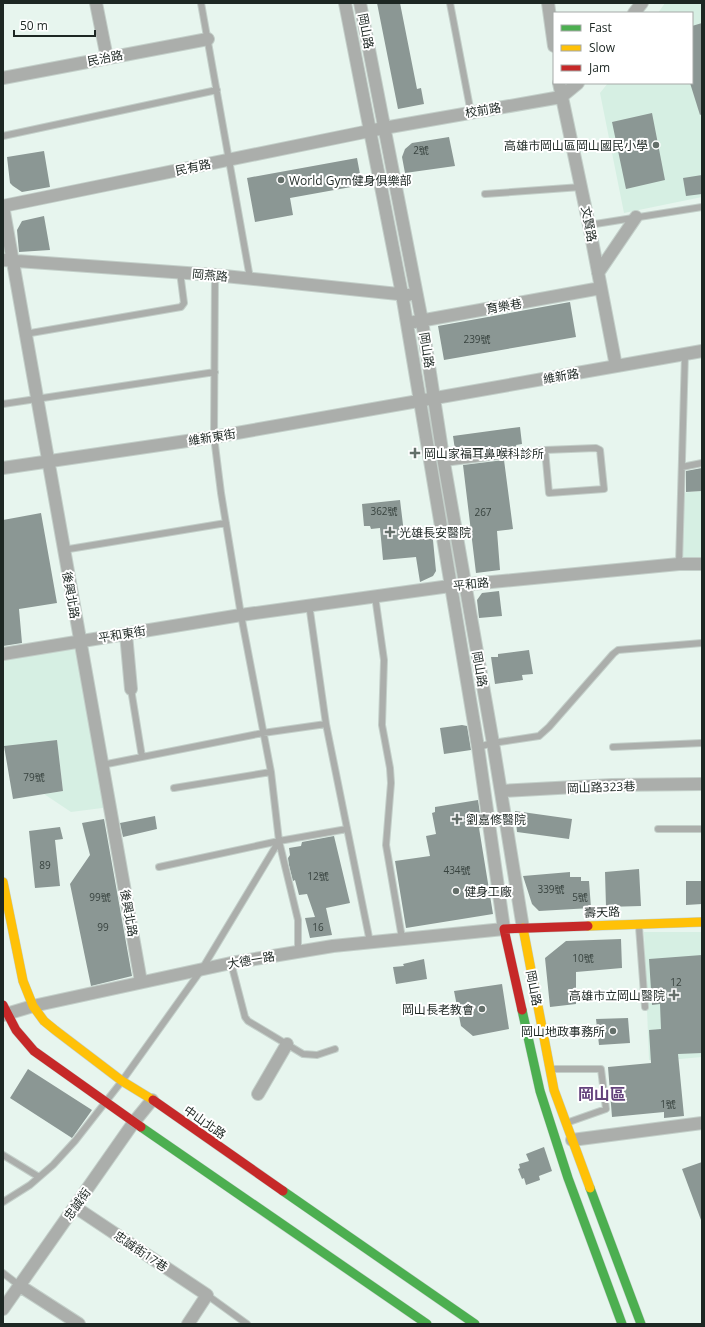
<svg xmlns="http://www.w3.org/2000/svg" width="705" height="1327" font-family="'Open Sans','Noto Sans TC',sans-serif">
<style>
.built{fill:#d6efe3}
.building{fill:#8b9794}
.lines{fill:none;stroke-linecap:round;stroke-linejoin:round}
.lane-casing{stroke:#c3cfc9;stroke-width:8}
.street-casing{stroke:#c3cfc9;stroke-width:14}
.fast-casing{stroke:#c3cfc9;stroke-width:10}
.slow-casing{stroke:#c3cfc9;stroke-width:10}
.jam-casing{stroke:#c3cfc9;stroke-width:10}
.lane{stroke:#abaeab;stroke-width:6}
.street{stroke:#abaeab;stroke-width:12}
.fast{stroke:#4caf50;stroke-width:9}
.slow{stroke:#ffc107;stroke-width:9}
.jam{stroke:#c62828;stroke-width:9}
.poi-dot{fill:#646f6a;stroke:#fff;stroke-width:1.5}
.labels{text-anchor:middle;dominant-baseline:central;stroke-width:4;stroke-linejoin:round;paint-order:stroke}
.number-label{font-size:10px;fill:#38433f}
.street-label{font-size:12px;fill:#1d2723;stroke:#fff}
.poi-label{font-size:12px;fill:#1d2723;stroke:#fff;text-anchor:start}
.district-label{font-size:16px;font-weight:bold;fill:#62417b;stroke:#fff}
</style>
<rect width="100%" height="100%" fill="#e7f5ee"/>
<path class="built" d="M665 3H702V197L624 213 600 93 608 83H692V13H658Z
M702 491V564H679L681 493Z
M79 638 110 807 71 812 44 794 63 791 57 740 3 747V653Z
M644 932H702V1057L680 1059 649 1060Z"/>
<path class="building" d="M377 3H400L417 89 421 88 424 104 398 109Z
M702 23V114L700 115 690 83H692V26Z
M652 113 665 180 626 189 612 122Z
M449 137 455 166 405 173 402 157 405 149 412 143Z
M44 151 50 187 22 192 13 186 10 183 7 157Z
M357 158 362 185 290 198 293 215 255 222 247 178Z
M702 175V194L686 196 683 178Z
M44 216 50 250 19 252 17 230 22 221Z
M570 302 576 337 444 360 438 326Z
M520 427 522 444 516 445 517 448 461 456 460 449 455 450 453 436Z
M504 460 513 529 497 531 500 570 476 573 463 465Z
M702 468V491L686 492V471Z
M400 500 404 533 432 530 436 571 433 576 420 582 416 557 383 560 380 528 371 529 370 526H364L362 504Z
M41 513 57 603 19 609 22 643 3 646V520Z
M499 591 502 616 479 618 477 600 482 593Z
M529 650 533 674 522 675 523 680 495 684 491 657H498V654Z
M462 725 467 726 471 750 444 754 440 728Z
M57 740 63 791 13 799 4 746Z
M478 800 482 827 479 828 493 914 406 928 395 861 430 856 426 836 436 834 432 813 435 812V807Z
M515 811 572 819 569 839 517 832Z
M155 816 157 829 123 837 120 823Z
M104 819 132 976 91 986 70 884 90 855 82 823Z
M60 827 63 839 55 840 60 886 35 888 29 831Z
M334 836 350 903 326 908 332 935 310 938 305 918 315 917 307 894 299 895 295 880 293 881 289 865 288 858 290 855 289 848 301 846 302 842Z
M639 869 641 906 606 907 605 872Z
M570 872V877H581V881H589L591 908 539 911 532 904 523 876Z
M686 881H702V904L686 905Z
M621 939 622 968 576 972V1004L550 1007 545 958 566 941Z
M702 955V1053L678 1054 684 1116 664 1118V1112L612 1117 608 1067 651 1063 649 1030 661 1029 660 1004 652 1005 649 959Z
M424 959 427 979 396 984 393 967 404 966 403 964Z
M502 984 509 1029 473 1036 461 1026 454 991Z
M628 1018 630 1043 599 1045 596 1019Z
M28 1069 92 1110 72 1138 10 1098Z
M544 1147 552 1171 539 1176 540 1180 526 1185 524 1178 522 1179 518 1169 520 1168 519 1164 529 1161 526 1154Z
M702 1162V1220H701L682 1169Z"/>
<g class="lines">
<g class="lane-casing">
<path id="lane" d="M201 3 250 278
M450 3 471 113
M3 136 217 90
M485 194 581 187
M589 225 702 207
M215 275 214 437 221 493 241 615 271 772 279 841 298 920V952
M25 334 181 307 184 303 180 272
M3 404 215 372
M444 463 545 450 596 448 600 450 604 489 549 493 545 450
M682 467 702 463
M63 550 226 523
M679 564 685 354
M375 596 384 660 382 725 390 768 391 783 386 845 402 938
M309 604 326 724 370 942
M131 689 142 757
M478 747 493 743 539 736 549 727 613 654 618 650 702 643
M613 747 702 743
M102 765 263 733 326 724
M174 788 271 772
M658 829H702
M159 867 279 841 347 829
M639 927 645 1007
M231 963 245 1017 248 1021 303 1054 317 1055 335 1049
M552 1069H601L606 1109 569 1122
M3 1155 39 1177
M3 1202 30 1185 53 1165 75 1141 122 1081 202 969 279 841
M3 1273 20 1286
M207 1295 247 1324"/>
</g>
<g class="street-casing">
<path id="street" d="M96 3 107 58
M360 3 422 321 444 463 493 743 523 928
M548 3 554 46
M634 13 642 3
M3 78 208 39
M559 83 589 225 616 366
M3 206 141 982
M3 206 384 128 561 97 578 83
M3 260 215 275 408 295
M598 273 636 217
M414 322 601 288
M3 468 214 437 702 351
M126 634 131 689
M3 654 241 615 450 586 679 564H702
M501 791 612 785 702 784
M3 1015 33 1006 231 963 333 946 504 929 478 747 420 401 402 294 345 3
M258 1094 287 1044
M572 1140 702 1123
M75 1207 207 1295 188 1324
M20 1286 79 1324
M3 1309 134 1122 152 1100"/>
</g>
<g class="fast-casing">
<path id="fast" d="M522 1010 540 1091 568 1178 622 1324
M141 1127 427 1324
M590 1188 641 1324
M283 1191 475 1324"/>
</g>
<g class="slow-casing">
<path id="slow" d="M3 882 23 981 33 1006 44 1021 55 1030 122 1081 153 1100
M588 926 702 922
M523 928 554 1090 590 1188"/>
</g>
<g class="jam-casing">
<path id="jam" d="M3 1005 16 1030 34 1051 141 1127
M522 1010 504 929 588 926
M153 1100 283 1191"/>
</g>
<use href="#lane" class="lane"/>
<use href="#street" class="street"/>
<use href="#fast" class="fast"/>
<use href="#slow" class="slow"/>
<use href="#jam" class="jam"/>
</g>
<g class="poi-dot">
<circle cx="656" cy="145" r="4"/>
<circle cx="281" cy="180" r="4"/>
<path d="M413 447h4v4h4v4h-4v4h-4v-4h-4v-4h4z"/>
<path d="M388 526h4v4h4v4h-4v4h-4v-4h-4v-4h4z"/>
<path d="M455 813h4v4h4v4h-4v4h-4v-4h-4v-4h4z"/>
<circle cx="456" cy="891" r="4"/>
<path d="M672 989h4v4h4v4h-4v4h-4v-4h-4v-4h4z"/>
<circle cx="482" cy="1009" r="4"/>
<circle cx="613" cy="1031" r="4"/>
</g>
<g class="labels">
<g class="number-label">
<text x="421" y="150">2號</text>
<text x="477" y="339">239號</text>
<text x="384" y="511">362號</text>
<text x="483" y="512">267</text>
<text x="34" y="777">79號</text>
<text x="45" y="865">89</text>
<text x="457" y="870">434號</text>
<text x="318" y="876">12號</text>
<text x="551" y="889">339號</text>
<text x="100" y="897">99號</text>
<text x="580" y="897">5號</text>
<text x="103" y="927">99</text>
<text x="318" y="927">16</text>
<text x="583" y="958">10號</text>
<text x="676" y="982">12</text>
<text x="668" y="1104">1號</text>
</g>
<g class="street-label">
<text transform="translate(366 31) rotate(79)">岡山路</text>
<text transform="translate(105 58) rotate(-11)">民治路</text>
<text transform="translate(483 110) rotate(-10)">校前路</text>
<text transform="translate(193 167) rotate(-12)">民有路</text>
<text transform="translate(589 224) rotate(79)">文賢路</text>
<text transform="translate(210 275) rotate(5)">岡燕路</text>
<text transform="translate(504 306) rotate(-10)">育樂巷</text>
<text transform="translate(427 350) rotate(81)">岡山路</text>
<text transform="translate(561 376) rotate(-10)">維新路</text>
<text transform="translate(212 437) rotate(-9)">維新東街</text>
<text transform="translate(471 584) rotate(-6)">平和路</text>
<text transform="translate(71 595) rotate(80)">後興北路</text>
<text transform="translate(122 634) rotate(-9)">平和東街</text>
<text transform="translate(480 669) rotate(80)">岡山路</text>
<text transform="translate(601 787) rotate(-2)">岡山路323巷</text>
<text transform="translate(602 912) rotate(-2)">壽天路</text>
<text transform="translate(129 913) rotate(80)">後興北路</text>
<text transform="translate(251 960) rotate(-10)">大德一路</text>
<text transform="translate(534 988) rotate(79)">岡山路</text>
<text transform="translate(205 1122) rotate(35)">中山北路</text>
<text transform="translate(77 1204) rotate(-55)">忠誠街</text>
<text transform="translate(141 1251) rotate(34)">忠誠街17巷</text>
</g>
<g class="poi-label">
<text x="648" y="145" text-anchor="end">高雄市岡山區岡山國民小學</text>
<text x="289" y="180">World Gym健身俱樂部</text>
<text x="424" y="453">岡山家福耳鼻喉科診所</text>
<text x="399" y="532">光雄長安醫院</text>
<text x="466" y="819">劉嘉修醫院</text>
<text x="464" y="891">健身工廠</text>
<text x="665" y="995" text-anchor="end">高雄市立岡山醫院</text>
<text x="474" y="1009" text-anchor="end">岡山長老教會</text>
<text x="605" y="1031" text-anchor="end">岡山地政事務所</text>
</g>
<g class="district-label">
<text x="602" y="1094">岡山區</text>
</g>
</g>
<rect width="705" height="1327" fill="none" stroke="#1d2723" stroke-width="8"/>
<rect x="553" y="12" width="140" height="72" fill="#ffffff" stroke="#a5a9a7"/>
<rect x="561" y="25" width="20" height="6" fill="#4caf50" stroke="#a5a9a7"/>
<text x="589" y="32" font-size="12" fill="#1d2723">Fast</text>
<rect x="561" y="45" width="20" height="6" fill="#ffc107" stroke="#a5a9a7"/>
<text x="589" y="52" font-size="12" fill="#1d2723">Slow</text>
<rect x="561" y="65" width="20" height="6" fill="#c62828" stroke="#a5a9a7"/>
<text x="589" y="72" font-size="12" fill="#1d2723">Jam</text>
<path d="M14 30v6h81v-6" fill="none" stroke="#1d2723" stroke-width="2"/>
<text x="20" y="30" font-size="12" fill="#1d2723" stroke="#ffffff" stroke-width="3" paint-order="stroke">50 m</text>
</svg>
